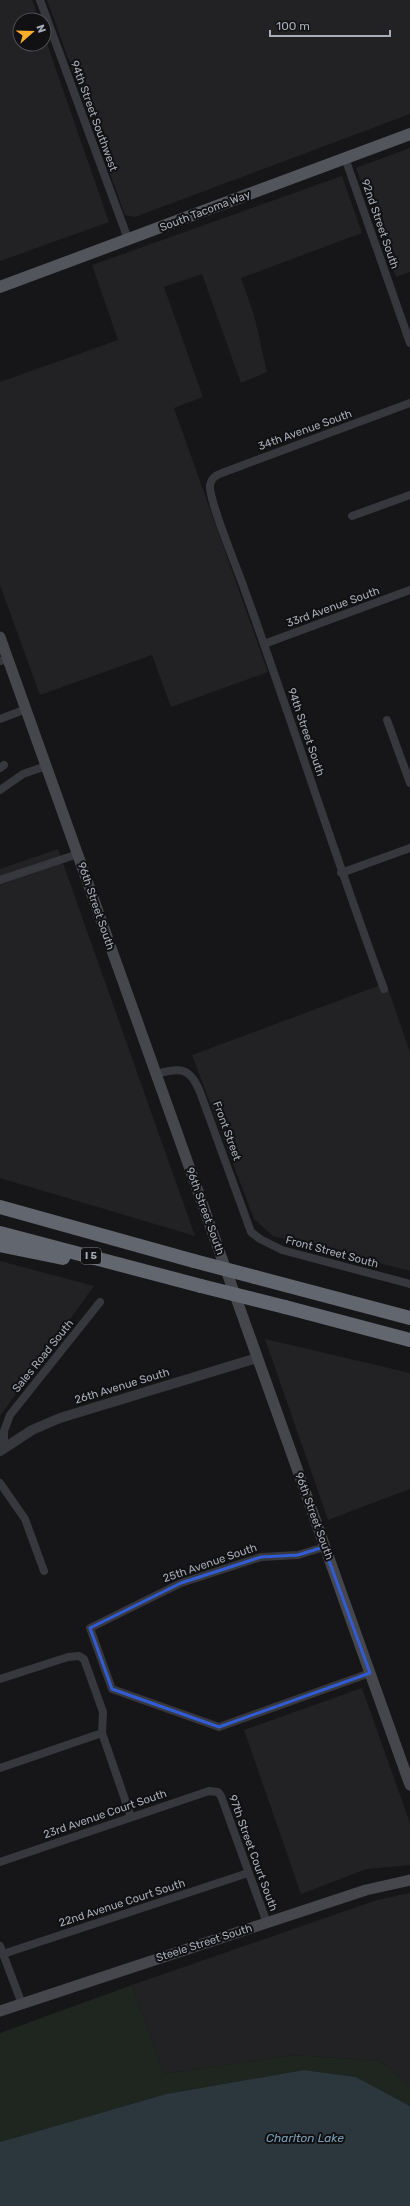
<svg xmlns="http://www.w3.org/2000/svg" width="410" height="2206" font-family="Rubik,sans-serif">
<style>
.built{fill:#222225}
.green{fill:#1e261f}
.water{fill:#2b363d}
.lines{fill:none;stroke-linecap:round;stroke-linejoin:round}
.minor{stroke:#37383d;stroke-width:8}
.tertiary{stroke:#37383d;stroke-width:10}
.secondary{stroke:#45474d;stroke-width:11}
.primary{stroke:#53555d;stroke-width:12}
.motorway{stroke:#62666f;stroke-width:14}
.motorway-bridge{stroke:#62666f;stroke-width:14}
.marked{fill:none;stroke:#325cd3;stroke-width:3;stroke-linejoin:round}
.labels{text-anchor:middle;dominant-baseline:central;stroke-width:4;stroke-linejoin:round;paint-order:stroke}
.shield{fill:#111113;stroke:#7a7e87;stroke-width:1}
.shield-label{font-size:10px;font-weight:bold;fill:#a7adb9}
.street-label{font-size:11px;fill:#a7adb9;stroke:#111113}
.water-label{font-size:12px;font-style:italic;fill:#7c9db6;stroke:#111113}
</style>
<rect width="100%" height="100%" fill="#161618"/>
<path class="built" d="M0 0H32L39 20H20V44H44V35L109 222 0 261Z
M47 0H410V114L135 217 125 215Z
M410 148V272L396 277 356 168Z
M342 176 362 233 241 278 254 315 267 372 241 383 202 274 164 287 203 397 174 408 268 672 171 707 152 655 40 695 0 585V382L118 340 92 265Z
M58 849 195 1236 0 1178V869Z
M386 983 410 1052V1271L273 1236 254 1219 192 1055Z
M0 1261 94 1286 0 1416Z
M265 1339 410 1373V1489L328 1520Z
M362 1688 410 1823V1865L366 1869 301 1894 244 1730Z
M410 1893V2086L381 2061 293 2055 164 2074 132 1985 377 1900Z"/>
<path class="green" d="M132 1985 164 2074 293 2055 381 2061 410 2086V2106L356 2077 304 2070 166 2094 0 2142V2033Z"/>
<path class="water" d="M304 2070 356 2077 410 2106V2206H0V2142L166 2094Z"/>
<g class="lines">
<path class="minor" d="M40 0 128 239
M345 158 410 343
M352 516 410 495
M264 644 410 590
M0 661 8 659
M0 719 26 709
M387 720 410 783
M0 768 4 765
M0 790 23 774 46 766
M341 873 410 848
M0 880 78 854
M384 989C335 856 292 721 244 588 238 570 208 499 210 485 211 478 216 475 222 473L410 403
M156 1074C180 1067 190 1067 200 1092L251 1232 260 1239 282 1250 410 1284
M4 1448V1431L10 1415 100 1302
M0 1483 25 1519 44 1571
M324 1547 298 1555 261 1557 181 1583 90 1628 112 1689 219 1727 370 1673
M0 1679 68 1657 79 1656 84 1659 103 1712 102 1733 131 1817
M0 1768 102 1733
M0 1862 209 1791 218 1792 221 1796 267 1923
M0 1946 22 2004
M3 1954 248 1873"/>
<path class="tertiary" d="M0 1451 32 1430 60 1418 257 1358"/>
<path class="secondary" d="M0 637 410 1785
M0 2011 366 1890 410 1880"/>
<path class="primary" d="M0 287 410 134"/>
<path class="motorway" d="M0 1207 194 1261
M0 1233 201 1286
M0 1245 63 1258
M255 1277 410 1318
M285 1307 410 1340"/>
<path class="motorway-bridge" d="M194 1261 255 1277
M201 1286 285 1307"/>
</g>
<path class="marked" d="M324 1547 370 1673 219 1727 112 1689 90 1628 181 1583 261 1557 298 1555Z"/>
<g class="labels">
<rect class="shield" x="81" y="1248" width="20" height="16" rx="3"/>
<g class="shield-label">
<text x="91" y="1256">I 5</text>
</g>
<g class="street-label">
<text transform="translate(94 116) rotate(70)">94th Street Southwest</text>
<text transform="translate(205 211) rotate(-21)">South Tacoma Way</text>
<text transform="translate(380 224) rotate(71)">92nd Street South</text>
<text transform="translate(305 430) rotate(-20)">34th Avenue South</text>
<text transform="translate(333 607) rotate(-20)">33rd Avenue South</text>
<text transform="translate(306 732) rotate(71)">94th Street South</text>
<text transform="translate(96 906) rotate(71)">96th Street South</text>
<text transform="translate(227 1131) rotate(70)">Front Street</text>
<text transform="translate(205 1211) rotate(70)">96th Street South</text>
<text transform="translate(332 1252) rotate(15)">Front Street South</text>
<text transform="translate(43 1356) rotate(-51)">Sales Road South</text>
<text transform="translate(122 1386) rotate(-17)">26th Avenue South</text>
<text transform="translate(314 1516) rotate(70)">96th Street South</text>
<text transform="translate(210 1563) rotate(-19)">25th Avenue South</text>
<text transform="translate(105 1814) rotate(-19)">23rd Avenue Court South</text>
<text transform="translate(253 1853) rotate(70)">97th Street Court South</text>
<text transform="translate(122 1903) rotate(-18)">22nd Avenue Court South</text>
<text transform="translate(204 1943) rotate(-18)">Steele Street South</text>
</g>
<g class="water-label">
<text x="305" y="2138">Charlton Lake</text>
</g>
</g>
<g transform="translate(32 32) rotate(70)"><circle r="19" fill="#111113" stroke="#4d4f55"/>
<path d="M0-3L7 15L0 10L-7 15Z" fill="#fcae2a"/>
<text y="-6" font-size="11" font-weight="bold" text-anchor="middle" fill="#a7adb9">N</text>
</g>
<path d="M270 30v6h120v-6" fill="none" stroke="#a7adb9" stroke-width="2"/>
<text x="276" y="30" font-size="12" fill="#a7adb9" stroke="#111113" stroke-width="3" paint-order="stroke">100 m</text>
</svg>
